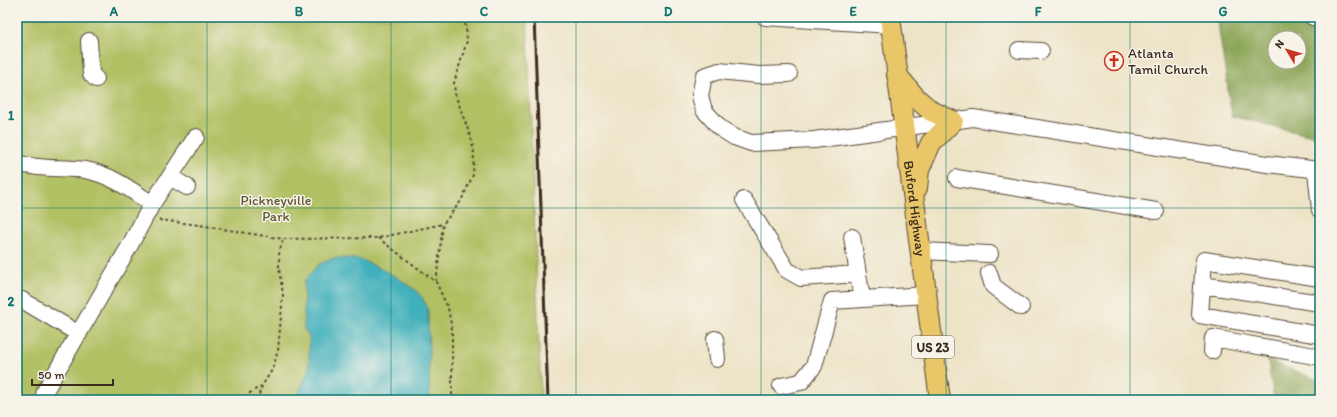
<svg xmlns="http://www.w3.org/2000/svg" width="1337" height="417" font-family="Itim,sans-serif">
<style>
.green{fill:#b1c063;stroke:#767540}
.forest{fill:#8ca659;stroke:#64683c;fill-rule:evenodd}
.water{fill:#41b0bc;stroke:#3e6d6d}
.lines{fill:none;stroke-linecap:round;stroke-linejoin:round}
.minor-casing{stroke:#564637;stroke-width:18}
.major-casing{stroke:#564637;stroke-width:22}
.path{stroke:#564637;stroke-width:2;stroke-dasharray:3 3;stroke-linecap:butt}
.minor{stroke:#fff;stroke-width:16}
.major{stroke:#e9c769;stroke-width:20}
.rail{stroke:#3b2a1e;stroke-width:3}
.grid{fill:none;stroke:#0f766e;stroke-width:1;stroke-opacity:0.55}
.labels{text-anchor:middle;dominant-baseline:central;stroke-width:3;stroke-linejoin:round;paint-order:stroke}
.shield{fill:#f7f3e8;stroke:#73665b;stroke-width:1}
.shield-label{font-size:13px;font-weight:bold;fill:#3b2a1e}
.poi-label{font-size:14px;fill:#3b2a1e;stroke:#f7f3e8;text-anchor:start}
.park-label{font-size:14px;fill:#5e5733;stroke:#f7f3e8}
.street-label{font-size:14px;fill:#3b2a1e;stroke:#f7f3e8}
.neatline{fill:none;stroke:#0f766e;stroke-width:1.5}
.grid-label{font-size:13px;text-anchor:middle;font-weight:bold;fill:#0f766e}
</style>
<rect width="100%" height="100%" fill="#f7f3e8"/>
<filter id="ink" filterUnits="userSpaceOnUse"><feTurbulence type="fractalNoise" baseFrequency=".025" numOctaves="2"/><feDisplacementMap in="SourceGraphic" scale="8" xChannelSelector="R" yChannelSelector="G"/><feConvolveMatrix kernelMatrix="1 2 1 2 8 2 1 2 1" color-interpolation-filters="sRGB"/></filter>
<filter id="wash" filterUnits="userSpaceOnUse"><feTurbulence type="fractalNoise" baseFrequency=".012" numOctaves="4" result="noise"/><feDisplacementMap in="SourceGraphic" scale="16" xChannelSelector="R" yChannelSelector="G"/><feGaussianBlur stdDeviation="0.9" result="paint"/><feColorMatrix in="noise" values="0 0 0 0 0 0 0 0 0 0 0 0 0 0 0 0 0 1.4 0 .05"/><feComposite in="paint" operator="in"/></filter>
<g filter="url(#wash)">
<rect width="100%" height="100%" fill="#ede4c7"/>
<path class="green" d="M17 17H527L541 400H17Z"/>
<path class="forest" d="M1217 17H1320V138L1232 116ZM1275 38H1299V62H1275Z
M1268 360 1320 381V400H1274Z"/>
<path class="water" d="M334 258C344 258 354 258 364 261 379 267 415 285 423 299 425 303 426 307 428 311L430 400H296L309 369V336L304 329V281L319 264Z"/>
</g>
<g filter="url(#ink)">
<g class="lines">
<g class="minor-casing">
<path id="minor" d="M765 17 891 25
M1313 17 1320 18
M89 41 91 74 96 79
M1019 50 1041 51
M789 74 759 75 719 71 704 76 700 96 704 110 720 128 734 137 751 143 814 140 973 118 1267 164 1320 170
M17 163C39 170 62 167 85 170 110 174 131 190 152 204L196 137
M1316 170 1320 210
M170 177 187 187
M957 178 1156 211
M744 200 787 270 801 278 858 274
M852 237 862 299
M920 251 990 254
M989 273 993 286 1021 307
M1320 278 1204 260 1200 315 1320 335
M1203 285 1320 303
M17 300H22L79 334
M715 339 717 359
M1212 351 1213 338 1320 357
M781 386 801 382 814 366 832 301 926 295
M43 400 45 391 129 247 152 204"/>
</g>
<g class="major-casing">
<g id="major">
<path id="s1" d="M890 17 940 400"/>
<path d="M897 75 916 98 931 111 953 121 931 143 919 170 917 188"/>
</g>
</g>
<path class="path" d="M159 220 199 225 283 239 378 238 443 224
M378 238 436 282 448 308 452 329V400
M436 282 443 224 461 201 473 175 474 153 471 138 455 94 454 83 467 41 466 26 460 17
M239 400 261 386
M257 400 262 386 272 370 278 351 283 294 279 269V254L283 239"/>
<use href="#minor" class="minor"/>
<use href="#major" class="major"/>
<path class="rail" d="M534 17 548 400"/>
</g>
</g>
<path class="grid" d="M207 17V400M391 17V400M576 17V400M761 17V400M946 17V400M1130 17V400M17 208H1320"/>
<defs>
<g id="church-ring" transform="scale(1)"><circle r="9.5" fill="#f7f3e8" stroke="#c8321e" stroke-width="1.5"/><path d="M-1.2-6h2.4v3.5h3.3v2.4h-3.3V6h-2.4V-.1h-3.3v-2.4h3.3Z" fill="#c8321e"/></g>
</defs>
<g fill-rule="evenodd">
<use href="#church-ring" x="1114" y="61"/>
</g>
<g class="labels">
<rect class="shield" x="912" y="336" width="42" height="22" rx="3"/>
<g class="shield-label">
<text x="933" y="347">US 23</text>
</g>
<g class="poi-label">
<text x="1128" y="53">Atlanta<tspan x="1128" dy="16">Tamil Church</tspan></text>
</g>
<g class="park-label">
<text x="276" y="200">Pickneyville<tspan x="276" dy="16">Park</tspan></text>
</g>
<g class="street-label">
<text stroke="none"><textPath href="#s1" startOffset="193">Buford Highway</textPath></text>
</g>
</g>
<rect width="1337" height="417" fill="none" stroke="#f7f3e8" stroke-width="44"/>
<g transform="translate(1287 50) rotate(308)"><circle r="19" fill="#f7f3e8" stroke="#aca397"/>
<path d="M0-3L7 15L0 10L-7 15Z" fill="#c8321e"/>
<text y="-6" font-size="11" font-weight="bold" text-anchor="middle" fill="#3b2a1e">N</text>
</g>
<path d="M32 379v6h81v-6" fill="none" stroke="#3b2a1e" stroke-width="2"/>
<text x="38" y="379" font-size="12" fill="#3b2a1e" stroke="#f7f3e8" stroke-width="3" paint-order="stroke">50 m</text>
<rect x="22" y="22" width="1293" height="373" class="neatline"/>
<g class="grid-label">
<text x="114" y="16">A</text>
<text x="299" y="16">B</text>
<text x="484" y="16">C</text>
<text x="668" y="16">D</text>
<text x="853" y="16">E</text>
<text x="1038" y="16">F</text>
<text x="1223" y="16">G</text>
<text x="11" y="120">1</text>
<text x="11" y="306">2</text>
</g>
</svg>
